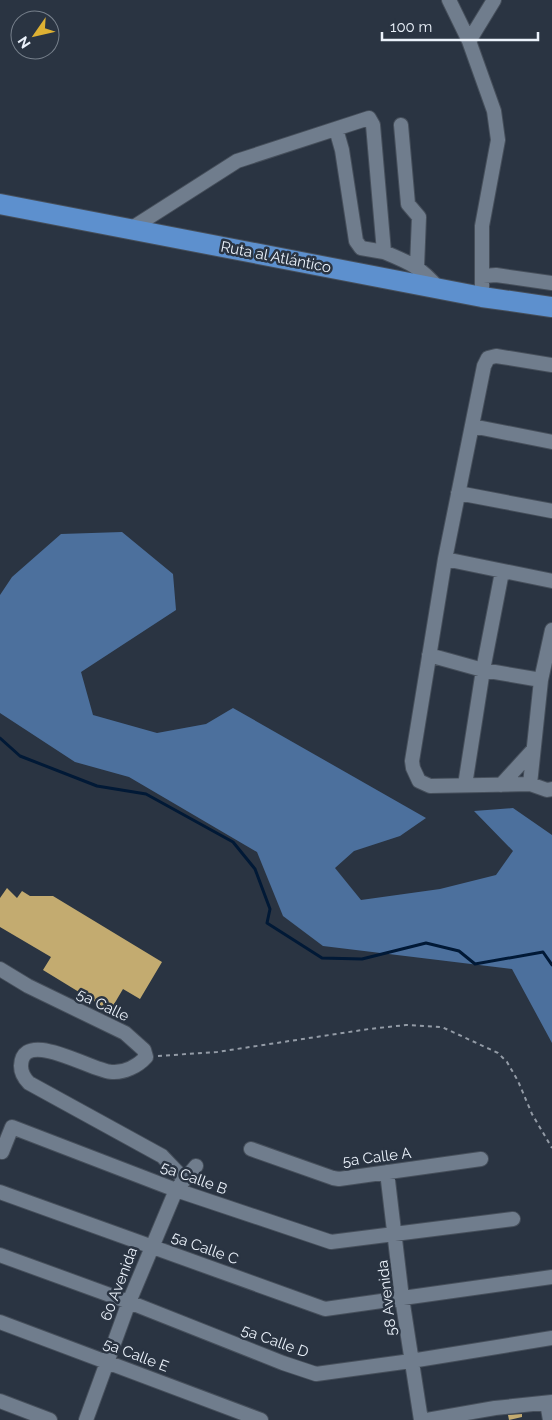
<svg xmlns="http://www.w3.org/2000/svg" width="552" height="1420" font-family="Raleway,sans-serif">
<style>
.forest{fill:#4c709d}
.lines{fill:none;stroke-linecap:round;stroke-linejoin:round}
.stream{stroke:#011936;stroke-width:3}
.building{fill:#c3ab70}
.minor-casing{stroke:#464f5b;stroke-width:16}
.highway-casing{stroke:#464f5b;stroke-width:22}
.path{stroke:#939ba6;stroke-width:2;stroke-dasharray:4 4;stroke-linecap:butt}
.minor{stroke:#707d8d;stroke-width:14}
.highway{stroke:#5d90ce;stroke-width:20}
.labels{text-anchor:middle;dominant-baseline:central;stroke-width:5;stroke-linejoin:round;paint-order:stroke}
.street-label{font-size:15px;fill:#ebf2fb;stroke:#2a3442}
</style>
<rect width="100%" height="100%" fill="#2a3442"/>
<path class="forest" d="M122 532 173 574 176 610 81 672 93 715 157 733 206 724 233 708 426 818 400 836 354 851 335 868 361 900 440 889 496 875 513 851 474 811 513 808 552 835V1043L512 969 323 946 283 916 257 852 129 777 75 762 0 713V595L12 577 61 534Z"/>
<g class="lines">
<path class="stream" d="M0 738 20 756 97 786 146 794 233 842 255 869 270 909 267 923 322 958 362 959 426 943 459 951 475 964 543 952 552 965"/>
</g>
<path class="building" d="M7 888 17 898 22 891 30 896H53L162 962 140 999 123 989 110 1011 43 970 51 957 0 927V898Z
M522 1414V1417L509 1420 508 1415Z"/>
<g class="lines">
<g class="minor-casing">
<path id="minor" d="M449 0 469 41 494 111 498 140 482 226V297
M469 41 494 0
M401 125 408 204 419 217 417 267
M336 129 342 150 356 241 361 248 384 252
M129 230 237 161 369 118 373 125 384 252C408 262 421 267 438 288
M483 276 496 275 552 283
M552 365 496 356 488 358 484 366 445 559 412 761 413 768 419 781 430 786 530 784 547 790 552 789
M472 426 552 442
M458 493 552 511
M445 559 552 581
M429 655 483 670 541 680
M530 784 541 680 552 630
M465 785 483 670 502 572
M501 785 533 750
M0 969 28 986 125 1033 144 1050 146 1057C138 1066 124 1073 112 1072 93 1072 22 1026 21 1066 21 1073 24 1078 29 1083L162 1156 184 1179
M251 1149 333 1178 339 1179 481 1159
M2 1152 12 1127 176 1190 331 1242 513 1219
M387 1172 402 1298 421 1420
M0 1192 325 1309 552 1277
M0 1255 129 1302 283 1363 316 1374 411 1361 552 1338
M0 1322 261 1420
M0 1401 50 1420
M547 1403 550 1420
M86 1420 129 1302 176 1190 196 1166
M427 1420 495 1408 552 1402"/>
</g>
<g class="highway-casing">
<path id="highway" d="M0 204 482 297 552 307"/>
</g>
<path class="path" d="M158 1056 217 1052 369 1029 406 1025 442 1027 498 1053 507 1062 518 1081 532 1114 552 1148"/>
<use href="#minor" class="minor"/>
<use href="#highway" class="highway"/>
</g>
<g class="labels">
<g class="street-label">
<text transform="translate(276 257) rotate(11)">Ruta al Atlántico</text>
<text transform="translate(103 1005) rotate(26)">5a Calle</text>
<text transform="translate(377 1157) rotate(-7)">5a Calle A</text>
<text transform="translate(194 1178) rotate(20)">5a Calle B</text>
<text transform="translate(205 1248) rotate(20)">5a Calle C</text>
<text transform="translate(119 1284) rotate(-69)">60 Avenida</text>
<text transform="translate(387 1298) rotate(-97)">58 Avenida</text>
<text transform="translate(275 1341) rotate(20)">5a Calle D</text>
<text transform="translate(136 1355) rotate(21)">5a Calle E</text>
</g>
</g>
<g transform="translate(35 35) rotate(236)"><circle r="24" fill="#2a3442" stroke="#77808c"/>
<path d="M0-4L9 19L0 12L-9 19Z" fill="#deb133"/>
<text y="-8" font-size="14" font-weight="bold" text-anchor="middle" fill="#ebf2fb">N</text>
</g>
<path d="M382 32v8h156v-8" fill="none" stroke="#ebf2fb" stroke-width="2.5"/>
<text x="390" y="32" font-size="15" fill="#ebf2fb" stroke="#2a3442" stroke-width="4" paint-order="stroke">100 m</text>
</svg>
